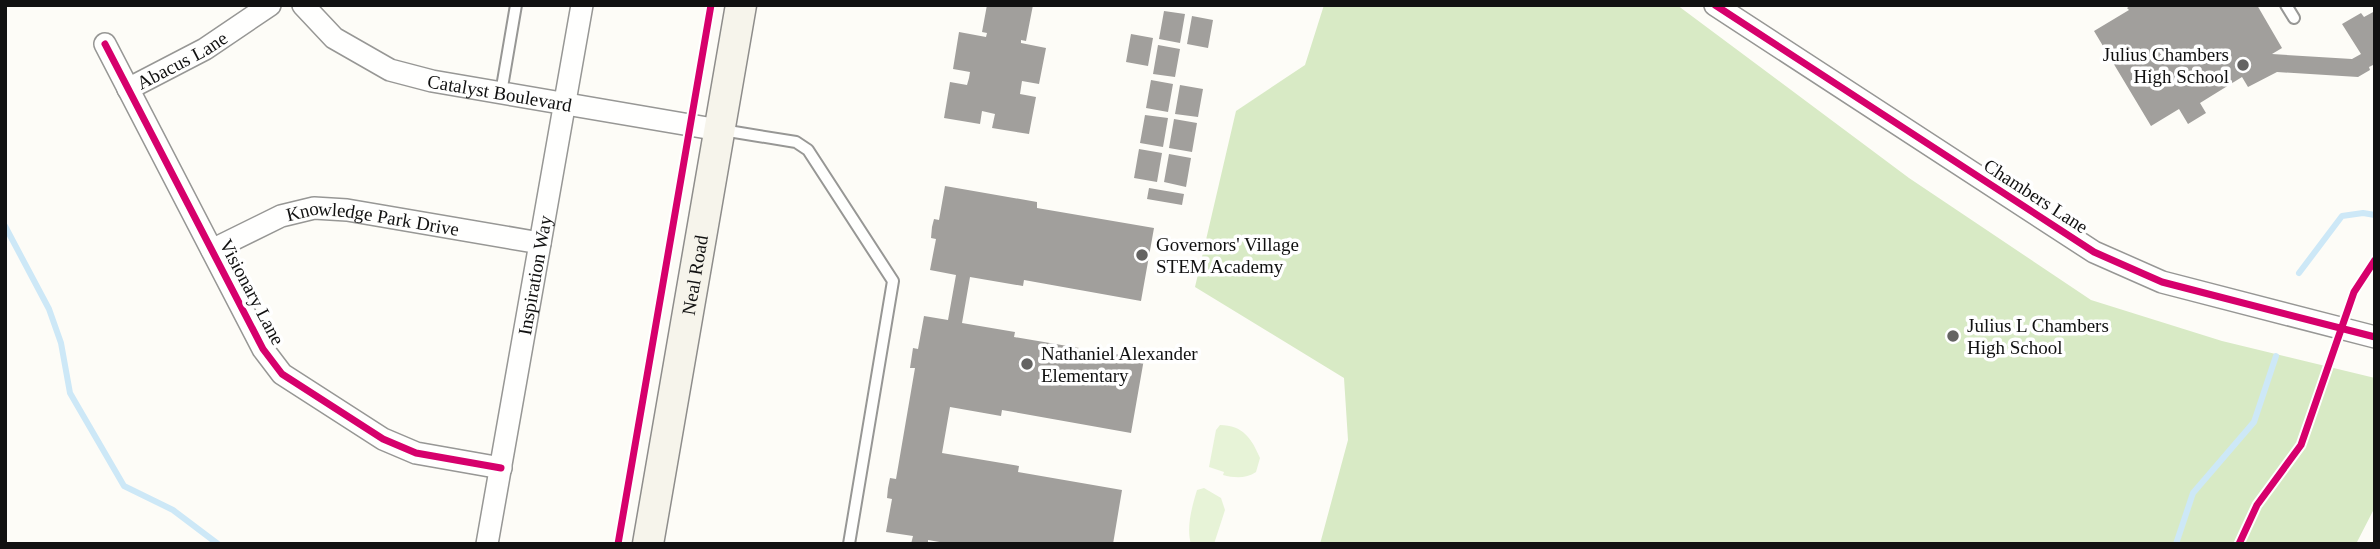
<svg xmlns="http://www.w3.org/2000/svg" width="2380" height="549" font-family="'Times New Roman',serif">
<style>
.green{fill:#e7f3d7}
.forest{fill:#d8eac5}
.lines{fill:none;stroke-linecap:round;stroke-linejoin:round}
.stream{stroke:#cde8f7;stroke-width:6}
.building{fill:#a19f9c}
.lane-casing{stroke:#979795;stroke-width:14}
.street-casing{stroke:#979795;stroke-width:24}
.secondary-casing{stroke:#8e8d8b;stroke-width:33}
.lane{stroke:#fffffe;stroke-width:10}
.street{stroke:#fffffe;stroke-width:21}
.secondary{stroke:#f6f4eb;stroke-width:30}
.cycleway-casing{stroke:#fff;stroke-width:11}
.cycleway{stroke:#d6006c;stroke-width:7}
.poi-dot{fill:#646362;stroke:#fff;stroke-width:2.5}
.labels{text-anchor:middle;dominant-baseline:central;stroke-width:7;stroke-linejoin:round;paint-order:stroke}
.poi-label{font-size:19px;fill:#111;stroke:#fff;text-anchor:start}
.street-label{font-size:19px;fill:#111;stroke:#fff}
</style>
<rect width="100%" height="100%" fill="#fdfcf7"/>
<path class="green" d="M1220 425C1243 425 1252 439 1260 458L1256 472C1246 479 1234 478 1223 475L1224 472 1209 467 1216 430Z
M1204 488 1221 498 1225 510 1214 544H1191C1186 527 1192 507 1197 490Z"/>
<path class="forest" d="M1324 5H1677L1909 178 2091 300 2222 341 2375 378V507L2356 544H1320L1348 440 1344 378 1195 287 1236 111 1305 65Z"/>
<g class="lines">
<path class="stream" d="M5 226 49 309 61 343 70 393 124 486 173 510 218 544
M2299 273 2342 216 2363 213 2375 215
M2176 544 2193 493 2254 422 2276 356"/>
</g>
<path class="building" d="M987 5H1033L1026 41 1021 40V43L1046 48 1039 84 1022 81 1020 94 1036 97 1029 134 992 128 995 114 982 111 980 124 944 118 950 82 967 85 969 78 970 72 953 69 959 32 986 37 987 33 982 32Z
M2131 5H2257L2282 48 2272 54 2352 59 2361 54 2342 24 2361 13 2364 17 2375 11V64L2369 67 2370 70 2358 77 2277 72 2248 87 2242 77 2200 103 2206 113 2188 124 2179 109 2151 126 2094 31 2129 10 2127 8Z
M1164 11 1185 14 1180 43 1159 39Z
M1192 16 1213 20 1208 48 1187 44Z
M1131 34 1153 38 1148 66 1126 62Z
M1158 45 1180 49 1175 77 1153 74Z
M1151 80 1173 84 1168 112 1146 108Z
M1180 85 1203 89 1198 117 1175 114Z
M1145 115 1168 118 1163 147 1140 143Z
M1174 119 1197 123 1192 152 1169 148Z
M1139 149 1162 153 1157 182 1134 178Z
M1169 154 1191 158 1186 187 1164 182Z
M945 186 1037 202V208L1154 228 1141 301 1024 280 1023 286 970 277 962 323 1015 332 1014 337 1144 359 1131 433 1002 410 1001 416 950 407 942 453 1019 466 1018 472 1122 490 1113 544H951L928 540V544H911L913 536 886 532 892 499 887 498 888 488 890 478 896 479 915 368H910L913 348 918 349 924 316 948 320 956 275 930 270 936 239 931 238 932 227 934 219 939 220Z
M1149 188 1184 194 1182 205 1147 199Z"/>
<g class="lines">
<g class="lane-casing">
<path id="lane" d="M2286 5 2294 18
M501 93 516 5
M722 130 796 142 808 150 893 281 849 544"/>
</g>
<g class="street-casing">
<g id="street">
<path id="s1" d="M303 5 334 38 390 70 432 81 719 130"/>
<path d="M1715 5 2094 252 2162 282 2375 337"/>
<path d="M105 44 263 349 282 374 383 439 416 453 501 468"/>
<path id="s2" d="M128 89 205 49 270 5"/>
<path id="s3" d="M212 250 281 216 314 208 347 210 540 243"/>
<path id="s4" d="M487 544 582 5"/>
</g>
</g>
<g class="secondary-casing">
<g id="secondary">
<path id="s5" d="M648 544 741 5"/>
</g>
</g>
<use href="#lane" class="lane"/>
<use href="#street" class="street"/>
<use href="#secondary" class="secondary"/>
<g class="cycleway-casing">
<path id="cycleway" d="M1715 5 2094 252 2162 282 2375 337
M105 44 263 349 282 374 383 439 416 453 501 468
M618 544 711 5
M2239 544 2257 505 2301 445 2354 292 2375 260"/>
</g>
<use href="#cycleway" class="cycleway"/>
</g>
<g class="poi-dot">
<circle cx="2243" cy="65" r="7"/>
<circle cx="1142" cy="255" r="7"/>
<circle cx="1953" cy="336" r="7"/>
<circle cx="1027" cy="364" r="7"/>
</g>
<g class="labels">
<g class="poi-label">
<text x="2229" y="54" text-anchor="end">Julius Chambers<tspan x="2229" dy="22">High School</tspan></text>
<text x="1156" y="244">Governors' Village<tspan x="1156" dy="22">STEM Academy</tspan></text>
<text x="1967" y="325">Julius L Chambers<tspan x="1967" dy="22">High School</tspan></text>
<text x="1041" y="353">Nathaniel Alexander<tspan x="1041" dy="22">Elementary</tspan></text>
</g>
<g class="street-label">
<text stroke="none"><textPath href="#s2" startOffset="61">Abacus Lane</textPath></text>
<text stroke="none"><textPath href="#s1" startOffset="222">Catalyst Boulevard</textPath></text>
<text transform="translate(2036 196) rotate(33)">Chambers Lane</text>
<text stroke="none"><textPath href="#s3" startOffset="170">Knowledge Park Drive</textPath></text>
<text stroke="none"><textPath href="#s4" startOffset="273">Inspiration Way</textPath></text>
<text stroke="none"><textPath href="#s5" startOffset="273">Neal Road</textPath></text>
<text transform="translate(252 292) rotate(62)">Visionary Lane</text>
</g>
</g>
<rect width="2380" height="549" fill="none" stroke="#111111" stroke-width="14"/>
</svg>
